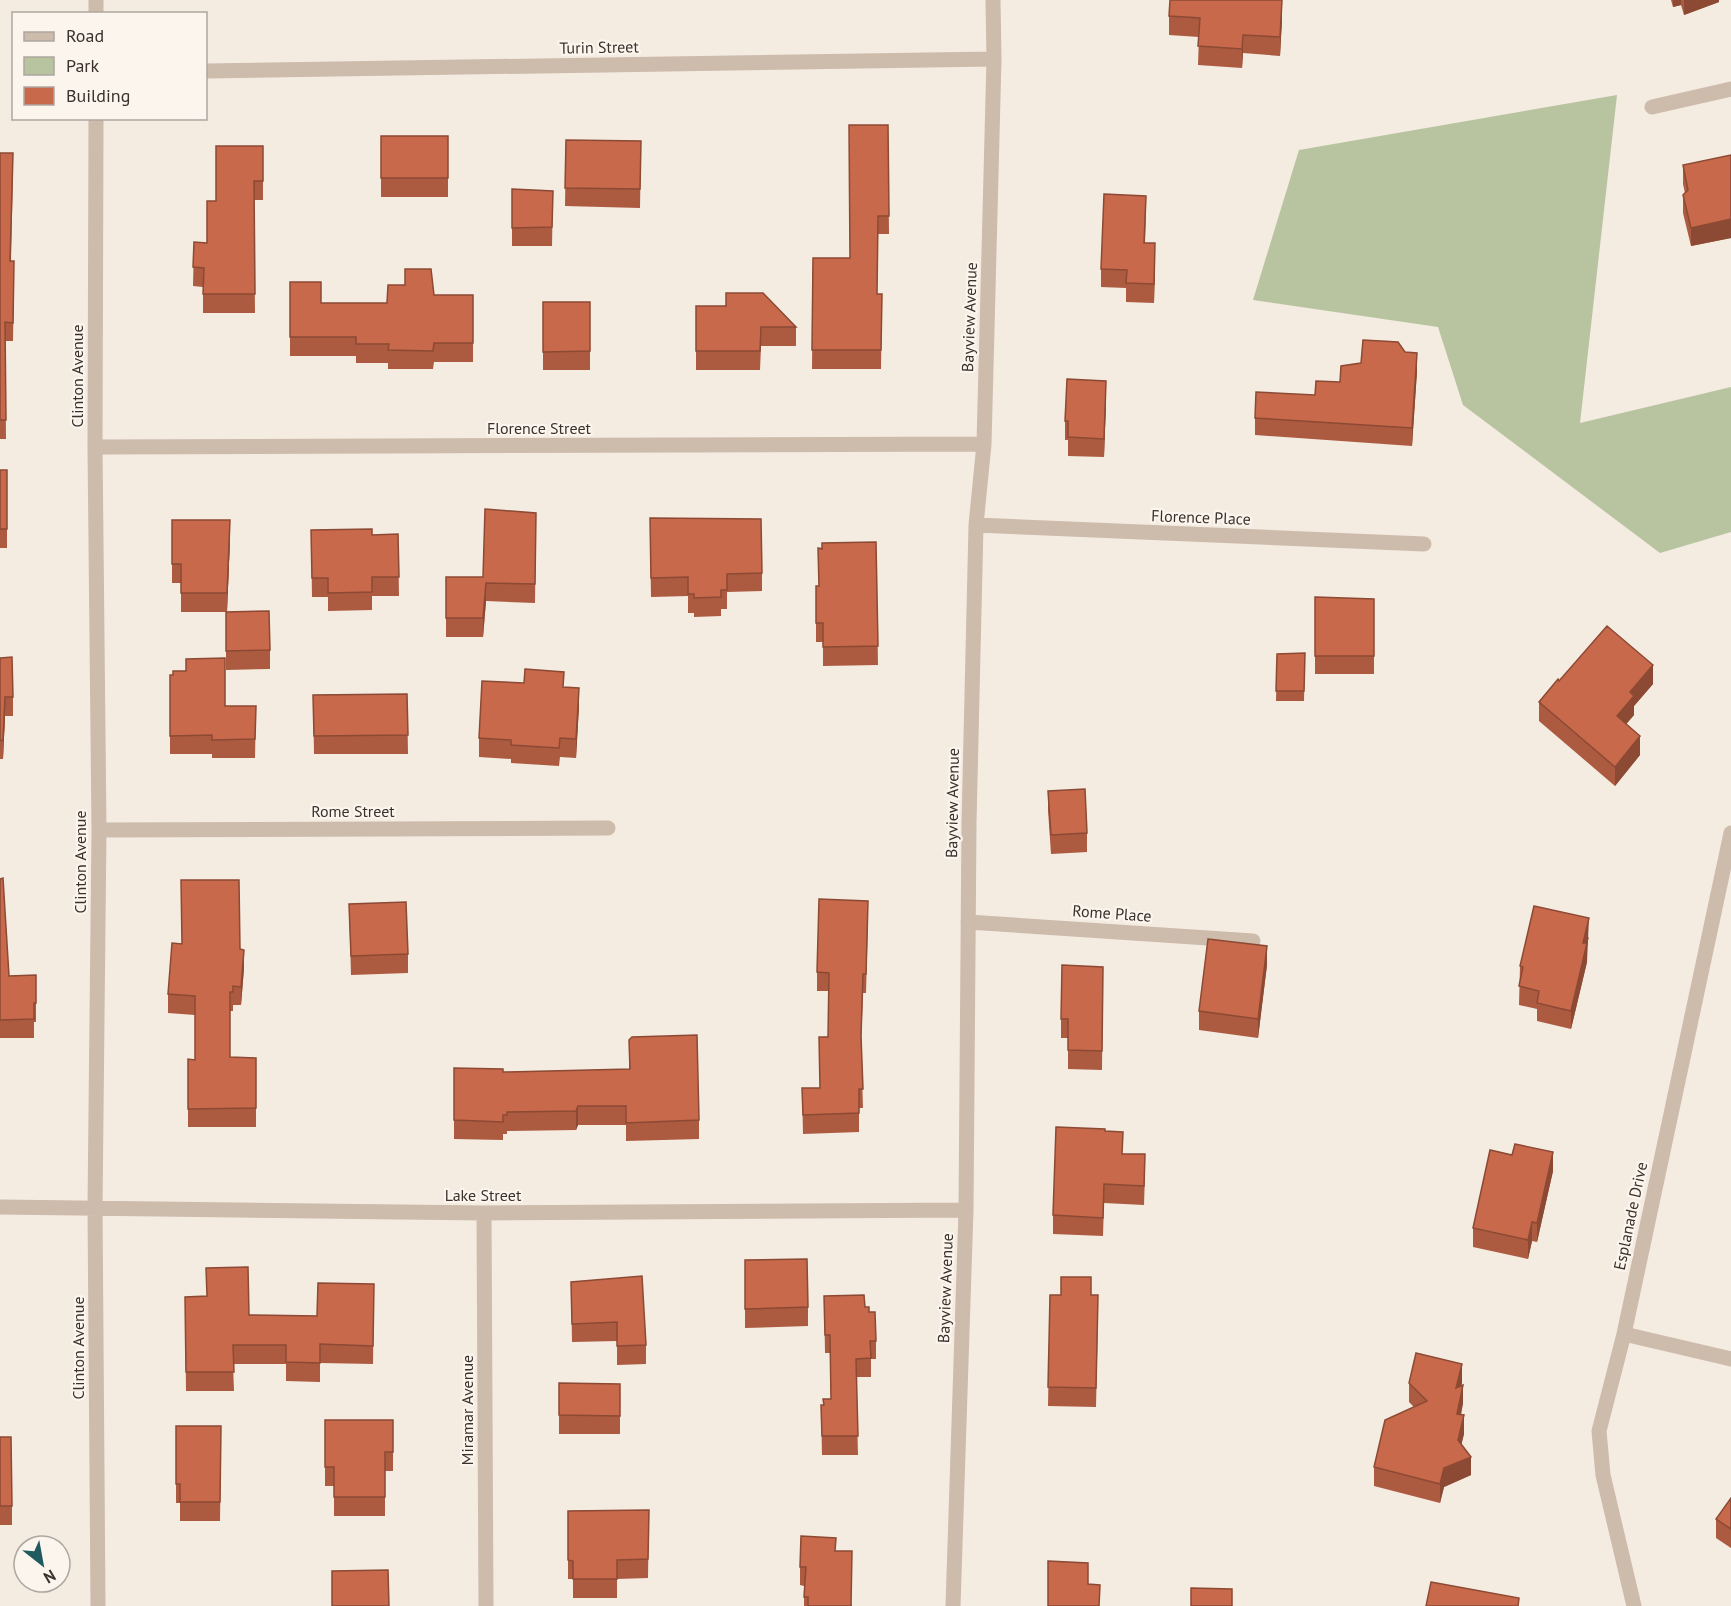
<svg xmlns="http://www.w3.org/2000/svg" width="1731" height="1606" font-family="'PT Sans',sans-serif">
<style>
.green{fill:#b8c4a0}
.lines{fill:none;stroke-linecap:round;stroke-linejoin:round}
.street{stroke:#cdbbac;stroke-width:15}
.wall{fill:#ac5a40}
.shaded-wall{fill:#8c4a34}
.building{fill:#c8694b;stroke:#8c4a34;stroke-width:1.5}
.labels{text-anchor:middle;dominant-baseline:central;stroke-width:4.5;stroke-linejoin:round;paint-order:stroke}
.street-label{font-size:16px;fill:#3b302b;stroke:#fbf5ee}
</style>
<rect width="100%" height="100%" fill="#f4ebe1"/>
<path class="green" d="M1617 95 1580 423 1731 387V532L1660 553 1463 405 1438 327 1253 300 1299 150Z"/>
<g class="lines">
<path class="street" d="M96 0V14
M206 71 994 59
M1652 107 1731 89
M96 118 95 447 99 830 95 1207 98 1606
M95 447 984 444
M976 525 1424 544
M99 830 608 828
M968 922 1253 941
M0 1207 484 1213 966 1210
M484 1213 486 1606
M1624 1334 1731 1359
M953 1606 966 1210 969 823 976 525 984 444 994 59 993 0
M1634 1606 1603 1475 1599 1431 1624 1334 1731 833"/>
</g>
<path class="wall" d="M1671 0H1719V2L1684 15 1681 5 1673 7Z
M1169 16 1282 19 1280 56 1243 53 1242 68 1198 65 1199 37 1169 35Z
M888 125 889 234H878L877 294H882L881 369H812L813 258H850Z
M381 136H448V197H381Z
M566 140 641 141 640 208 565 206Z
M263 146V200H254L255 313H203V287L193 286 194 242 207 243 216 201Z
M0 153 13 172 11 261 14 280 13 341H5L6 439H0Z
M1731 155V238L1691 246 1683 213V195L1685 193 1683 184V165Z
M512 189 553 191 552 246H512Z
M1146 214 1145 243 1155 262 1154 303 1126 302V288L1101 287V269Z
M290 282 321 303H387L434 295H473V362H434L433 369H388V363H356V356H290Z
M543 302H590V370H543Z
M696 306 796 327V346H761L760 370H696Z
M1417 371 1412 446 1255 435V418L1315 395 1340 382Z
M1106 400 1104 457 1068 456V440H1065V421Z
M0 470H7V548H0Z
M536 513 535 603 486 601 483 637H446V577H483Z
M172 520 230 539 227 612H181V583H172Z
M311 530 372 535 398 534 399 596H372V610L328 611V597H312Z
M650 537 762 573V591L727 592V609H721V616L694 617V613H688V596L651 597Z
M876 542 878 665 823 666V642H816V586H819L818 548Z
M1315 597 1374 599V674H1315Z
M226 612 270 650V669L226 670Z
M1305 653 1304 701H1276L1277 654Z
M0 658 13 697V716H5L3 759H0Z
M170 675H173L225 706H256L255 758H212V754H170Z
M1559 681 1653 684 1634 706V715L1626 724 1640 755 1615 786 1539 721V702Z
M564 687 579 706 576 758 560 757 559 766 511 763V759L479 757V738Z
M407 694 408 754H314L313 695Z
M1048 791 1087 833V852L1051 854 1048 810Z
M0 879 9 976 36 975V1022H34V1038H0Z
M349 904 408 954V973L351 975Z
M868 919 866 993H863L861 1044 863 1108H859V1132L803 1134 802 1088H820L819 1037H828L829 991H817V972Z
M1589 937 1587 945V962L1571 1029 1537 1021V1009L1519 1005 1520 966Z
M240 949 244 968 241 1005H233V1011H230V1057L256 1058V1127H188V1059L195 1060V1015L168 1013V994Z
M1267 965 1258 1038 1199 1030V1011Z
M1103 967 1102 1070 1068 1069V1038H1061V1019Z
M629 1040 699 1120V1139L626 1141V1125H578L576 1130 507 1131V1134H503V1140L454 1139V1068L503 1072 629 1069Z
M1105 1131 1123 1154 1145 1173 1144 1205 1104 1203 1103 1236 1053 1234V1215Z
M1512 1155 1553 1171 1537 1242 1532 1241 1528 1259 1473 1247V1228Z
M745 1260 808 1307V1326L745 1328Z
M571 1282 646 1345V1364L617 1365V1341L572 1342Z
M374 1284 373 1364 320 1363V1382L286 1381V1364H233L234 1391H186L185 1297 249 1315 317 1316Z
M1050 1295H1091L1098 1314 1096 1407 1048 1406Z
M824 1296 865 1307 869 1312 876 1341V1359H871V1377H856L858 1455H822L821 1405H823L831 1399 830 1353H825Z
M559 1383 620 1384V1434H559Z
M1409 1383H1462L1461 1386 1463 1403 1461 1415 1464 1434 1461 1444 1471 1475 1444 1487 1440 1503 1374 1486V1467L1414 1407 1409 1402Z
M325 1420H393V1471H385V1516H334V1486H325Z
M176 1426 221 1445 220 1521H180V1503H176Z
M0 1437 12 1506V1525H0Z
M1731 1498V1548L1716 1538V1519Z
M649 1510 648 1578 617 1579V1598H573V1579H568V1511Z
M836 1551 852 1606H804V1586L800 1585V1567Z"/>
<path class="shaded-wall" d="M1282 0V19L1280 56V37Z
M1673 0H1681V5L1673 7Z
M1684 0H1719V2L1684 15Z
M1243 35V53L1242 68V49Z
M1731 219V238L1691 246V228Z
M1155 243V262L1154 303V284Z
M1417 353V371L1412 446V428Z
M1106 381V400L1104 457V439Z
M230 520V539L227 612V593Z
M486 583V601L483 637V618Z
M1653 665V684L1634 706V715L1617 735V716L1630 692Z
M579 688V706L576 758V739Z
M5 697V716L3 759V740Z
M1640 736V755L1615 786V767Z
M1589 918 1587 962 1571 1029V1011L1583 943Z
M1267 946V965L1258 1038V1019Z
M244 950V968L241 1005V987Z
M578 1106V1125L576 1130V1111Z
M1553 1152V1171L1537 1242V1223Z
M1532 1222V1241L1528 1259V1240Z
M1462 1364V1383L1456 1407V1388Z
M1463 1385V1403L1457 1432V1414Z
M1464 1415V1434L1458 1459V1440Z
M1471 1457V1475L1444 1487 1440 1503V1484L1444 1468Z"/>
<path class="building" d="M1170 0H1282L1280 37 1243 35 1242 49 1198 46 1200 18 1169 16Z
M849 125H888L889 216H878L877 294H882L881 350H812L813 258H850Z
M381 136H448V178H381Z
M566 140 641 141 640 189 565 188Z
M216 146H263V181H254L255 294H203L204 268 193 267 194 242 207 243V201H216Z
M0 153H13L10 261H14L13 323 5 322 6 420H0Z
M1731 155V219L1691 228 1683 195 1688 190 1683 165Z
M512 189 553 191 552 227 512 228Z
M1104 194 1146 196 1144 243H1155L1154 284 1126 283 1127 270 1101 269Z
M405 269H431L434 295H473V343H434L433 351 388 350 389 344H356V337H290V282H321V303H387L388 285H405Z
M726 293H763L796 327H761L760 351H696V306H726Z
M543 302H590V351L543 352Z
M1363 340 1398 342 1405 352 1417 353 1412 428 1255 418 1256 392 1315 395 1316 381 1340 382 1341 366 1361 363Z
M1067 379 1106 381 1104 439 1068 437V421H1065Z
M0 470H7V529H0Z
M485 509 536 513 535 584 486 583 483 618H446V577H483Z
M650 518 761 519 762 573 727 574V590H721V597L694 598V594H688V577L651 578Z
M172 520H230L227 593H181V564H172Z
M372 529V535L398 534 399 577H372V592L328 593V578H312L311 530Z
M876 542 878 646 823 647V623H816V586H819L818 548 822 549V543Z
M1315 597 1374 599V656H1315Z
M269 611 270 650 226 651V612Z
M1607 626 1653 665 1630 692 1634 696 1617 716 1640 736 1615 767 1539 702 1558 679 1559 681Z
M1305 653 1304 691H1276L1277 654Z
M12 657 13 697H5L3 740 0 741V658Z
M225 658V706H256L255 739 212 740V735L170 736V675H173V671H186V659Z
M525 669 564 672 563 687 579 688 576 739 560 738 559 748 511 745V740L479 738 482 681 524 683Z
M407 694 408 735 314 736 313 695Z
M1085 789 1087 833 1051 835 1048 791Z
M3 878 9 976 36 975V1003H34V1019L0 1020V879Z
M181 880H239L240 949 244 950 241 987 233 986V992H230V1057L256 1058V1108L188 1109V1059L195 1060V996L168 994 172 943 182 944Z
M819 899 868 901 866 974H863L861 1036 863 1089H859V1113L803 1115 802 1088H820L819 1037H828L829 973 817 972Z
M406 902 408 954 351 956 349 904Z
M1534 906 1589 918 1583 943H1587L1571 1011 1537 1003 1539 991 1519 986 1523 967 1520 966Z
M1208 939 1267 946 1258 1019 1199 1011Z
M1062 965 1103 967 1102 1051 1068 1050V1019H1061Z
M697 1035 699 1120 626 1123V1106H578L576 1111 507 1112V1115H503V1122L454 1120V1068L503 1069V1072L630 1069 629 1040 632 1037Z
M1056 1127 1105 1129V1131L1123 1132 1122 1154H1145L1144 1186 1104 1184 1103 1218 1053 1215Z
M1515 1144 1553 1152 1537 1223 1532 1222 1528 1240 1473 1228 1490 1150 1512 1155Z
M807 1259 808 1307 745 1309V1260Z
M248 1267 249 1315 317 1316 318 1283 374 1284 373 1346 320 1344V1363L286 1362V1345H233L234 1372H186L185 1297 207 1296 206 1268Z
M642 1276 646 1345 617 1346V1322L572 1324 571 1282Z
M1061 1277H1091V1295H1098L1096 1388 1048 1387 1050 1295H1061Z
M864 1295 865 1307H869V1312H875L876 1341H870L871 1358 856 1359 858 1436H822L821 1405H824L823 1399H831L830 1335H825L824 1296Z
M1416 1353 1462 1364 1456 1388 1463 1385 1457 1414 1464 1415 1458 1440 1471 1457 1444 1468 1440 1484 1374 1467 1385 1420 1427 1401 1409 1383Z
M559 1383 620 1384V1416L559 1415Z
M325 1420H393V1452H385V1497H334V1467H325Z
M176 1426H221L220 1502H180V1484H176Z
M0 1437H11L12 1506H0Z
M1731 1498V1529L1716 1519Z
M649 1510 648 1559 617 1560V1579H573V1561L568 1560V1511Z
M801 1536 836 1538 835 1551H852L851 1606H808V1597H804L806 1567H800Z
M1048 1561 1088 1563V1584L1100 1585 1099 1606H1048Z
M388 1570 389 1606H332V1571Z
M1431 1582 1519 1598 1518 1606H1426Z
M1191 1588 1232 1589V1606H1191Z"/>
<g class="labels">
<g class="street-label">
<text transform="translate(599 47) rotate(-1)">Turin Street</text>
<text transform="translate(969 317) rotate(-88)">Bayview Avenue</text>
<text transform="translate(77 376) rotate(-90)">Clinton Avenue</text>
<text x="539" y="428">Florence Street</text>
<text transform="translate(1201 517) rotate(2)">Florence Place</text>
<text transform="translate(952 803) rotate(-89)">Bayview Avenue</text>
<text x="353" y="811">Rome Street</text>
<text transform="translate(80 862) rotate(-90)">Clinton Avenue</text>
<text transform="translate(1112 913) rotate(4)">Rome Place</text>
<text x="483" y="1195">Lake Street</text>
<text transform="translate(1630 1216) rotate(-78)">Esplanade Drive</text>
<text transform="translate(945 1288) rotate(-88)">Bayview Avenue</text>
<text transform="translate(78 1348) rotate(-90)">Clinton Avenue</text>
<text transform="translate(467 1410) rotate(-90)">Miramar Avenue</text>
</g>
</g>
<rect x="12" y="12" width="195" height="108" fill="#fbf5ee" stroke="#aea6a0" stroke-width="1.5"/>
<rect x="24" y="32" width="30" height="9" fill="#cdbbac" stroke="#aea6a0" stroke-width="1.5"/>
<text x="66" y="42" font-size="18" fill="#3b302b">Road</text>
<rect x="24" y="57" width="30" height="18" fill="#b8c4a0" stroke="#aea6a0" stroke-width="1.5"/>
<text x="66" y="72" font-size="18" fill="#3b302b">Park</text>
<rect x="24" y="87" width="30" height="18" fill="#c8694b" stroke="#aea6a0" stroke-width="1.5"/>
<text x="66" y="102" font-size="18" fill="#3b302b">Building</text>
<g transform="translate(42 1564) rotate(149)"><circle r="28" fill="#fbf5ee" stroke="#aea6a0" stroke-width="1.5"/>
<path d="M0-4.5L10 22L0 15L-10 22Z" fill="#1f5a5e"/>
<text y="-9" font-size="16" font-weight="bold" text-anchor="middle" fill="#3b302b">N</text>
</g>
</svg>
